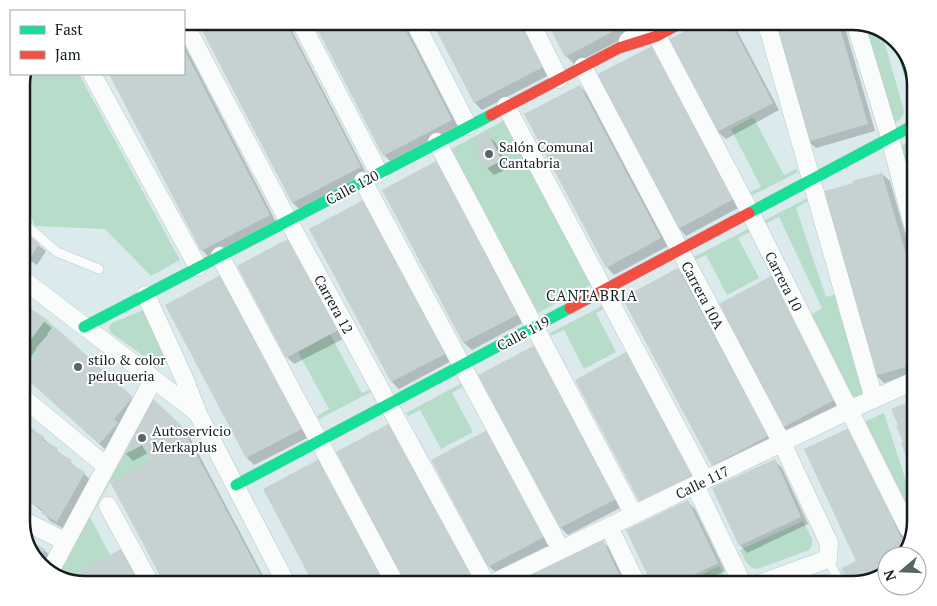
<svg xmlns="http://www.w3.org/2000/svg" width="937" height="606" font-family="'PT Serif',serif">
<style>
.built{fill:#c8e3e6}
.green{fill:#b7ddca}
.shadow{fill:#0003}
.building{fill:#c6d2d2}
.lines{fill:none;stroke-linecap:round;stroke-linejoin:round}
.lane-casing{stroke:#bbc7c8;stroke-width:10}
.street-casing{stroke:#bbc7c8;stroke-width:19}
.fast-casing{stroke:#bbc7c8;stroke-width:12}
.jam-casing{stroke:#bbc7c8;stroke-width:12}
.lane{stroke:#fafcfc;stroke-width:9}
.street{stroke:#fafcfc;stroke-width:18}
.fast{stroke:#16e098;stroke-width:11}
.jam{stroke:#f24e42;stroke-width:11}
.poi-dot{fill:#5a6567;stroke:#fff;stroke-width:2}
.labels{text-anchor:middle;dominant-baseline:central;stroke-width:4;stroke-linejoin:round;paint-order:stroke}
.poi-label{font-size:14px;fill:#141e20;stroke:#fff;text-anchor:start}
.street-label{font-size:14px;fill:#141e20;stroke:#fff}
.neighbourhood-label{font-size:15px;letter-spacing:1px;fill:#141e20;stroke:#fff}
.rim{fill:none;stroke:#141e20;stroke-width:2.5}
</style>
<rect width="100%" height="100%" fill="#dbeaec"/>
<path class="built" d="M912 533 905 556H887V573L884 576 853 585H831L828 576 877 549Z"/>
<path class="green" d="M864 25 881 30 904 111C903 118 899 120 893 124Z
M25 74H79L180 260 151 276 105 229 35 226 21 193V81Z
M753 117 784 175 796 169 798 172 751 196 749 193 761 187 731 129Z
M507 119 594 283 538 313 451 149Z
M908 142 914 146 916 151V208L899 147Z
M810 197 811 199 796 208 826 297 837 294 863 393 860 396 855 397 850 394 811 315 822 308 779 217 765 224 763 221Z
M748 229 750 232 738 238 759 278 727 295 706 255 694 261 692 258Z
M606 304 607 307 596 313 616 352 584 369 564 330 551 336 550 333Z
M146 309 168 361 163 364H155L110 332 109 327 112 323Z
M46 319 55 327 36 348 40 352 21 373V353Z
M330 334 362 393 374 387 375 390 319 419 317 416 329 409 298 352Z
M462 383 464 386 452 393 473 432 441 449 420 410 408 416 406 413Z
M884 413 916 512 910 514 864 422Z
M142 445 151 461 110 482 90 517 110 555 81 571 88 585 51 575 121 451 125 454Z
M803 521 812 539V545L809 550 757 569C746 567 745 559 740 550Z
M719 566 724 575 721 582 716 585H681Z"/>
<path class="shadow" d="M198 21H287L367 175 300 210 293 203Z
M314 21H403L458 127 391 162 384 155Z
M446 21H521L549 75 482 110 475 103Z
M548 21H637L641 29 574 64 566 56Z
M707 21H732L779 110 726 139 718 132 670 41Z
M773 21H843L875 131 816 148 808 141Z
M184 44 276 222 209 257 202 250 111 74H184Z
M652 47 660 55 740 207 686 236 679 228Z
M580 86 587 94 668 246 614 275 607 267Z
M487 135 495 142 509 168 494 175 487 168 481 146Z
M882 174 890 181 916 272V372L884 383 876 375Z
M384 190 526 321 472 350 464 343Z
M311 229 453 360 399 389 392 382Z
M21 232 46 251 37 265 21 255Z
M300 245 349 336 294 364 287 357Z
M677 269 685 277 775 444 721 473 713 465 623 298Z
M220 276 309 437 254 465 247 458 166 305Z
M773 277 845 406 791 435 783 427Z
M21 303 52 328 47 334 49 336 55 329 139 406 107 451 30 381 41 352 37 348 21 371Z
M534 347 622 507 568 535 561 528 480 375Z
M576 381 702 481 641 502Z
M21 419 92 481 64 529 50 521 43 512 21 495Z
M391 423 480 583 477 585H408Z
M180 426 188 434 268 585H166L152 461 148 453 133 461 123 451Z
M487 431 551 545 497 574 489 566 433 460Z
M858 436 904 538 912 535 905 556H887V573L884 576 853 585 848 580 857 561Z
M774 460 782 468 808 524 747 553 740 545Z
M688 502 695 509 725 571 696 585H653Z
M25 536 44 550 52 557 46 570 30 553Z
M603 542 610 549 627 585H511Z
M121 551 128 558 143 585H89Z"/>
<path class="building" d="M197 21H285L361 167 292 203Z
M313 21H401L452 120 383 156Z
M443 21H519L543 67 474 103 434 26Z
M546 21H633L565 57Z
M704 21H730L773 103 717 132 668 40Z
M772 21H838L868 124 807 142Z
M652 46 734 199 678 229 596 75Z
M184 49 270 215 201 251 109 74H184Z
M580 85 661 238 606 268 524 114Z
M488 133 502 160 486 169 475 148 480 146 476 139Z
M438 160 519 314 463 343 382 190Z
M882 173 916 288V362L905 365 906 367 875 376 822 192 853 183 852 181Z
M365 199 447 353 391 382 309 229Z
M21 230 40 243 29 259 21 254Z
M293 236 342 328 286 358 237 266Z
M678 268 768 436 712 466 622 298Z
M221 275 302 429 246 458 165 305Z
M773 275 838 398 782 428 717 305Z
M21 302 46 319 21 353Z
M55 327 133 397 114 419 118 423 99 444 21 374 40 352 36 348Z
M535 345 616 499 560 528 478 375Z
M630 350 696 473 640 503 575 380Z
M151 397 181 425 266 585H165L110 482 151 460 142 445 125 454 121 451Z
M916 399V490L910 477 912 476 906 459H907L901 443 903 442 896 426 898 425 891 409Z
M21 419 31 425 29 428 45 437 43 440 58 448 56 451 72 460 70 463 85 472 57 522 41 513 43 510 28 501 30 498 21 494Z
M392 422 473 575 456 585H406L336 452Z
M851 427 901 538 912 533 905 556H887V573L886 575 884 568 847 580 842 568 856 561 804 449Z
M487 430 544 537 488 567 431 460Z
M319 459 386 585H314L263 489Z
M775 459 801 517 739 546 712 488Z
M688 500 718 563 673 585H652L626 530Z
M24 535 31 538 29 541 45 549 38 562 30 553Z
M603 540 624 585H508Z
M121 549 140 585H88L80 571Z
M828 576 831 585H806Z"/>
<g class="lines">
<g class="lane-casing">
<path id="lane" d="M21 221 57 252 99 269
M828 559 841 585"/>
</g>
<g class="street-casing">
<path id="street" d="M300 21 379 173
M414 21 468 126
M530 21 559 79
M766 21 874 399
M855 22 890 138 916 237
M184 23 288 220 487 585
M657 36 750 212 908 528
M628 41 653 21
M583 67 782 443 829 543 828 559 756 585
M92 74 198 267
M506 106 705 480
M437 142 634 515
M363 181 561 550
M220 256 396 585
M21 278 198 413
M146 295 184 378 198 414 287 585
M21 396 106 466
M695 485 743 585
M108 506 151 585
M21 519 66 542
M609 527 637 585
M49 573 153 380
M489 585 849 410 916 380"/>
</g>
<g class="fast-casing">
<path id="fast" d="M902 48 916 93
M749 213 916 124
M84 327 491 115
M236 485 570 308"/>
</g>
<g class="jam-casing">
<path id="jam" d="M491 115 619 48 657 36 684 21
M570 308 749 213"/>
</g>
<use href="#lane" class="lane"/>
<use href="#street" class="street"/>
<use href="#fast" class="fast"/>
<use href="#jam" class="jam"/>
</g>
<g class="poi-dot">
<circle cx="489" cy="154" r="5"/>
<circle cx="78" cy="367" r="5"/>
<circle cx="142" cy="438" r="5"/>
</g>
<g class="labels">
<g class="poi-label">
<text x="499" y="146">Salón Comunal<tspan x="499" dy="16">Cantabria</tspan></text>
<text x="88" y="359">stilo &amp; color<tspan x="88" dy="16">peluqueria</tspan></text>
<text x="152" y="430">Autoservicio<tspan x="152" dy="16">Merkaplus</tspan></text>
</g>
<g class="street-label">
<text transform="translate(352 187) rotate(-28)">Calle 120</text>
<text transform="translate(784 281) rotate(63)">Carrera 10</text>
<text transform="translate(703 295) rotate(62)">Carrera 10A</text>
<text transform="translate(334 304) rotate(61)">Carrera 12</text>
<text transform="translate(523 333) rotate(-28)">Calle 119</text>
<text transform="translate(702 482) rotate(-26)">Calle 117</text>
</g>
<g class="neighbourhood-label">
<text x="592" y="295">CANTABRIA</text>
</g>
</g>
<path d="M0 0H937V606H0ZM85 30H852A55 55 0 0 1 907 85V521A55 55 0 0 1 852 576H85A55 55 0 0 1 30 521V85A55 55 0 0 1 85 30Z" fill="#fff" fill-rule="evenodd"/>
<path class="rim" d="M85 30H852A55 55 0 0 1 907 85V521A55 55 0 0 1 852 576H85A55 55 0 0 1 30 521V85A55 55 0 0 1 85 30Z"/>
<rect x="10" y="10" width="175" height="65" fill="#ffffff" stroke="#a1a5a6"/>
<rect x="20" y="26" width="25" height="8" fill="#16e098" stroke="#a1a5a6"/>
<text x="55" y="35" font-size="15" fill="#141e20">Fast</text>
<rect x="20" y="51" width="25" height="8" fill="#f24e42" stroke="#a1a5a6"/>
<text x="55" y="60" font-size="15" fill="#141e20">Jam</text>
<g transform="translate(902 571) rotate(251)"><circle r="24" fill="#ffffff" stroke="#a1a5a6"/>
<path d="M0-4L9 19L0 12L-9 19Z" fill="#5a6567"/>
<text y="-8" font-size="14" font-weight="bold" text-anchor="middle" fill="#141e20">N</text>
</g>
</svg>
